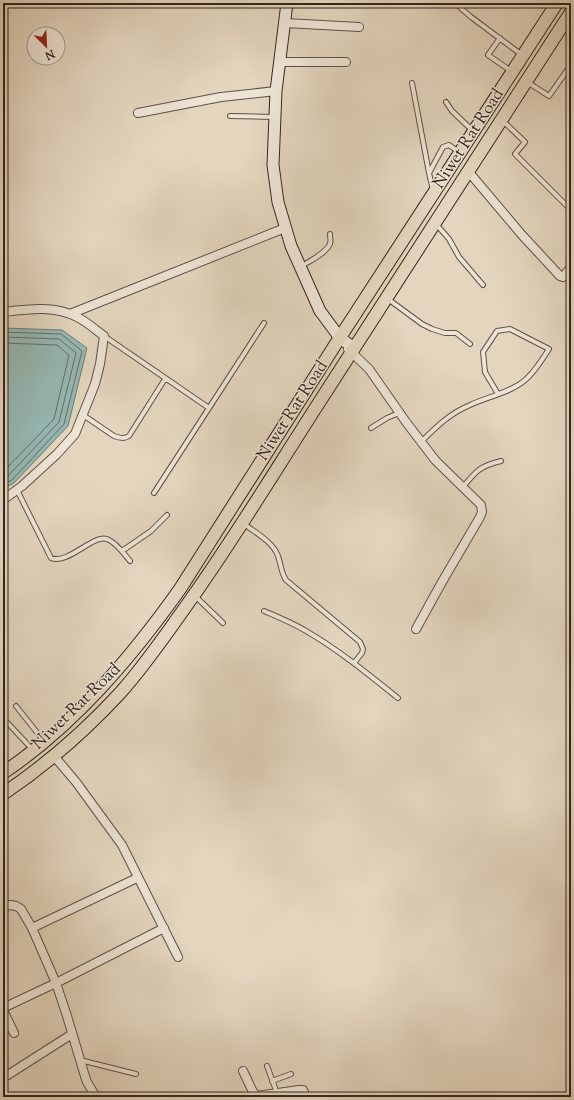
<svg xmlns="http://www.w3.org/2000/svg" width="574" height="1100" font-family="'Sorts Mill Goudy',serif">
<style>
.water{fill:#95b8b3;stroke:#6e7d77}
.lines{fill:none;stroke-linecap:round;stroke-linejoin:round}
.shore{stroke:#646e68;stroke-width:1}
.stream{stroke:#6e7d77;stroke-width:2.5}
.lane-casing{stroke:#5f5146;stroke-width:6}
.street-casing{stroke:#5f5146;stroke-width:10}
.secondary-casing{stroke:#33251e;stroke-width:13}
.primary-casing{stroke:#33251e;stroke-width:14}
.lane{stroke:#ede4d5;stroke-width:4}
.street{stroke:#ede4d5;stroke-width:8}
.secondary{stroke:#ede4d5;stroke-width:11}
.primary{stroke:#e3d5be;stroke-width:12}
.labels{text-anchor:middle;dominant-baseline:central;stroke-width:3;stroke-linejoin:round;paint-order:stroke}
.street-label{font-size:17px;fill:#33251e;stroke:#ede4d5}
</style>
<rect width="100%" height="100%" fill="#e3d5be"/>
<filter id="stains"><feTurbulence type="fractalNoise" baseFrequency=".005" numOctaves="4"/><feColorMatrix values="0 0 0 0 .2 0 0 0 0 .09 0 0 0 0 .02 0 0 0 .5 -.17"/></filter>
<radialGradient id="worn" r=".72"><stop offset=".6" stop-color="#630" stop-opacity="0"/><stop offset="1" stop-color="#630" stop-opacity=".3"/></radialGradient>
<path class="water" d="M3 328 62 330 87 348 68 426 14 483 3 489Z"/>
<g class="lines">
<path class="shore" d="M3 332 61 334 82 351 64 424 12 480 3 484
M3 337 59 339 76 353 59 422 8 476 3 479
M3 343 57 345 69 355 54 419 3 472"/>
<path class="stream" d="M563 3 568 11"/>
<g class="lane-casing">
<path id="lane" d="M455 3 471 17 522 55
M500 38 488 55 511 71
M527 82 549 96 568 69 571 71
M412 83 429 173 433 190
M446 102 452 111 473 131
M230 116 274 117
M503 121 525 142 515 154 571 210
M429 173 443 147 449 145 459 152
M436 224 449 239 459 257 483 285
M302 266C311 260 325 254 330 244 331 240 330 237 330 234
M388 299 422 324 432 329 445 333H456L470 344
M104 336 209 408
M83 415 114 436C120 438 124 439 129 436L165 379
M371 428 387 418 399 413
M421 442C436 427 449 414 470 405 487 397 509 393 524 381 534 373 542 360 549 349L510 329 497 331 483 352 485 372 498 394
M463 487C476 471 480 466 501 461
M17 490 51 558C68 565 93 534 107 539 117 543 124 554 130 561
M154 493 264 323
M244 524C256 533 273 542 278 556 281 564 281 573 286 580L360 642 363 649 362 653 354 663
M122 551 151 531 167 515
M194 595 223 623
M264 611C278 617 293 623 306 631 339 650 368 674 398 698
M16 706 43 740
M3 718 33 750
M80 1060 136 1074
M267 1066 277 1093
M272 1081 291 1074"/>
</g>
<g class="street-casing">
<path id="street" d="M285 23 359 27
M279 62H346
M138 113 221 97 276 91
M468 171 522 235 560 276 563 277 571 267
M3 312C28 309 56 305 79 318 88 323 96 330 104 336L100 364 95 384 75 434 57 454 22 486 3 500
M70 314 285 228
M348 349 369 369 406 422 435 460 481 505 482 512 480 517 442 582 416 629
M54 756 76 782 122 845 178 957
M3 907 10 905 16 906 21 909 32 928 56 983 67 1016 84 1073 87 1082 96 1097
M32 928 137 878
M3 1008 56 983 164 928
M3 1010 14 1033
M243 1071 253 1092 257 1096 299 1090H303L306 1097
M3 1078 72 1034"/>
</g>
<g class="secondary-casing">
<path id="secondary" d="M287 3 276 91 273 165 278 202 291 246 320 311 340 338 354 348"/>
</g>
<g class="primary-casing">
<path id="primary" d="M3 773C74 725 131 658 180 589L337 342 557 3
M3 794C46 765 86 730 121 692 146 664 167 633 189 602 236 536 278 466 322 398 405 269 488 140 571 12"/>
</g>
<use href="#lane" class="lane"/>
<use href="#street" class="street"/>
<use href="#secondary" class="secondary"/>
<use href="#primary" class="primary"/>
</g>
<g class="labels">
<g class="street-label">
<text transform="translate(469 139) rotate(-57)">Niwet Rat Road</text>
<text transform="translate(293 411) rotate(-57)">Niwet Rat Road</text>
<text transform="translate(77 707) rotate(-44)">Niwet Rat Road</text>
</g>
</g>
<rect width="574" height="1100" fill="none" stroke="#e3d5be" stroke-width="16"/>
<rect x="4" y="4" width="566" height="1092" fill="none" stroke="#33251e" stroke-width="2"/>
<rect x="8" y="8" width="558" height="1084" fill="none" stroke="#33251e"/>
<g transform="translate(46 46) rotate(156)"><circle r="19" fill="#ede4d5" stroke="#a3988c"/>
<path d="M0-3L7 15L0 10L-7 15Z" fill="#8f2418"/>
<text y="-6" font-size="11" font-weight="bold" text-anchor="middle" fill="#33251e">N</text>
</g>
<rect width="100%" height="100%" filter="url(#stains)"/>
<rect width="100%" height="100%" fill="url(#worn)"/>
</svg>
